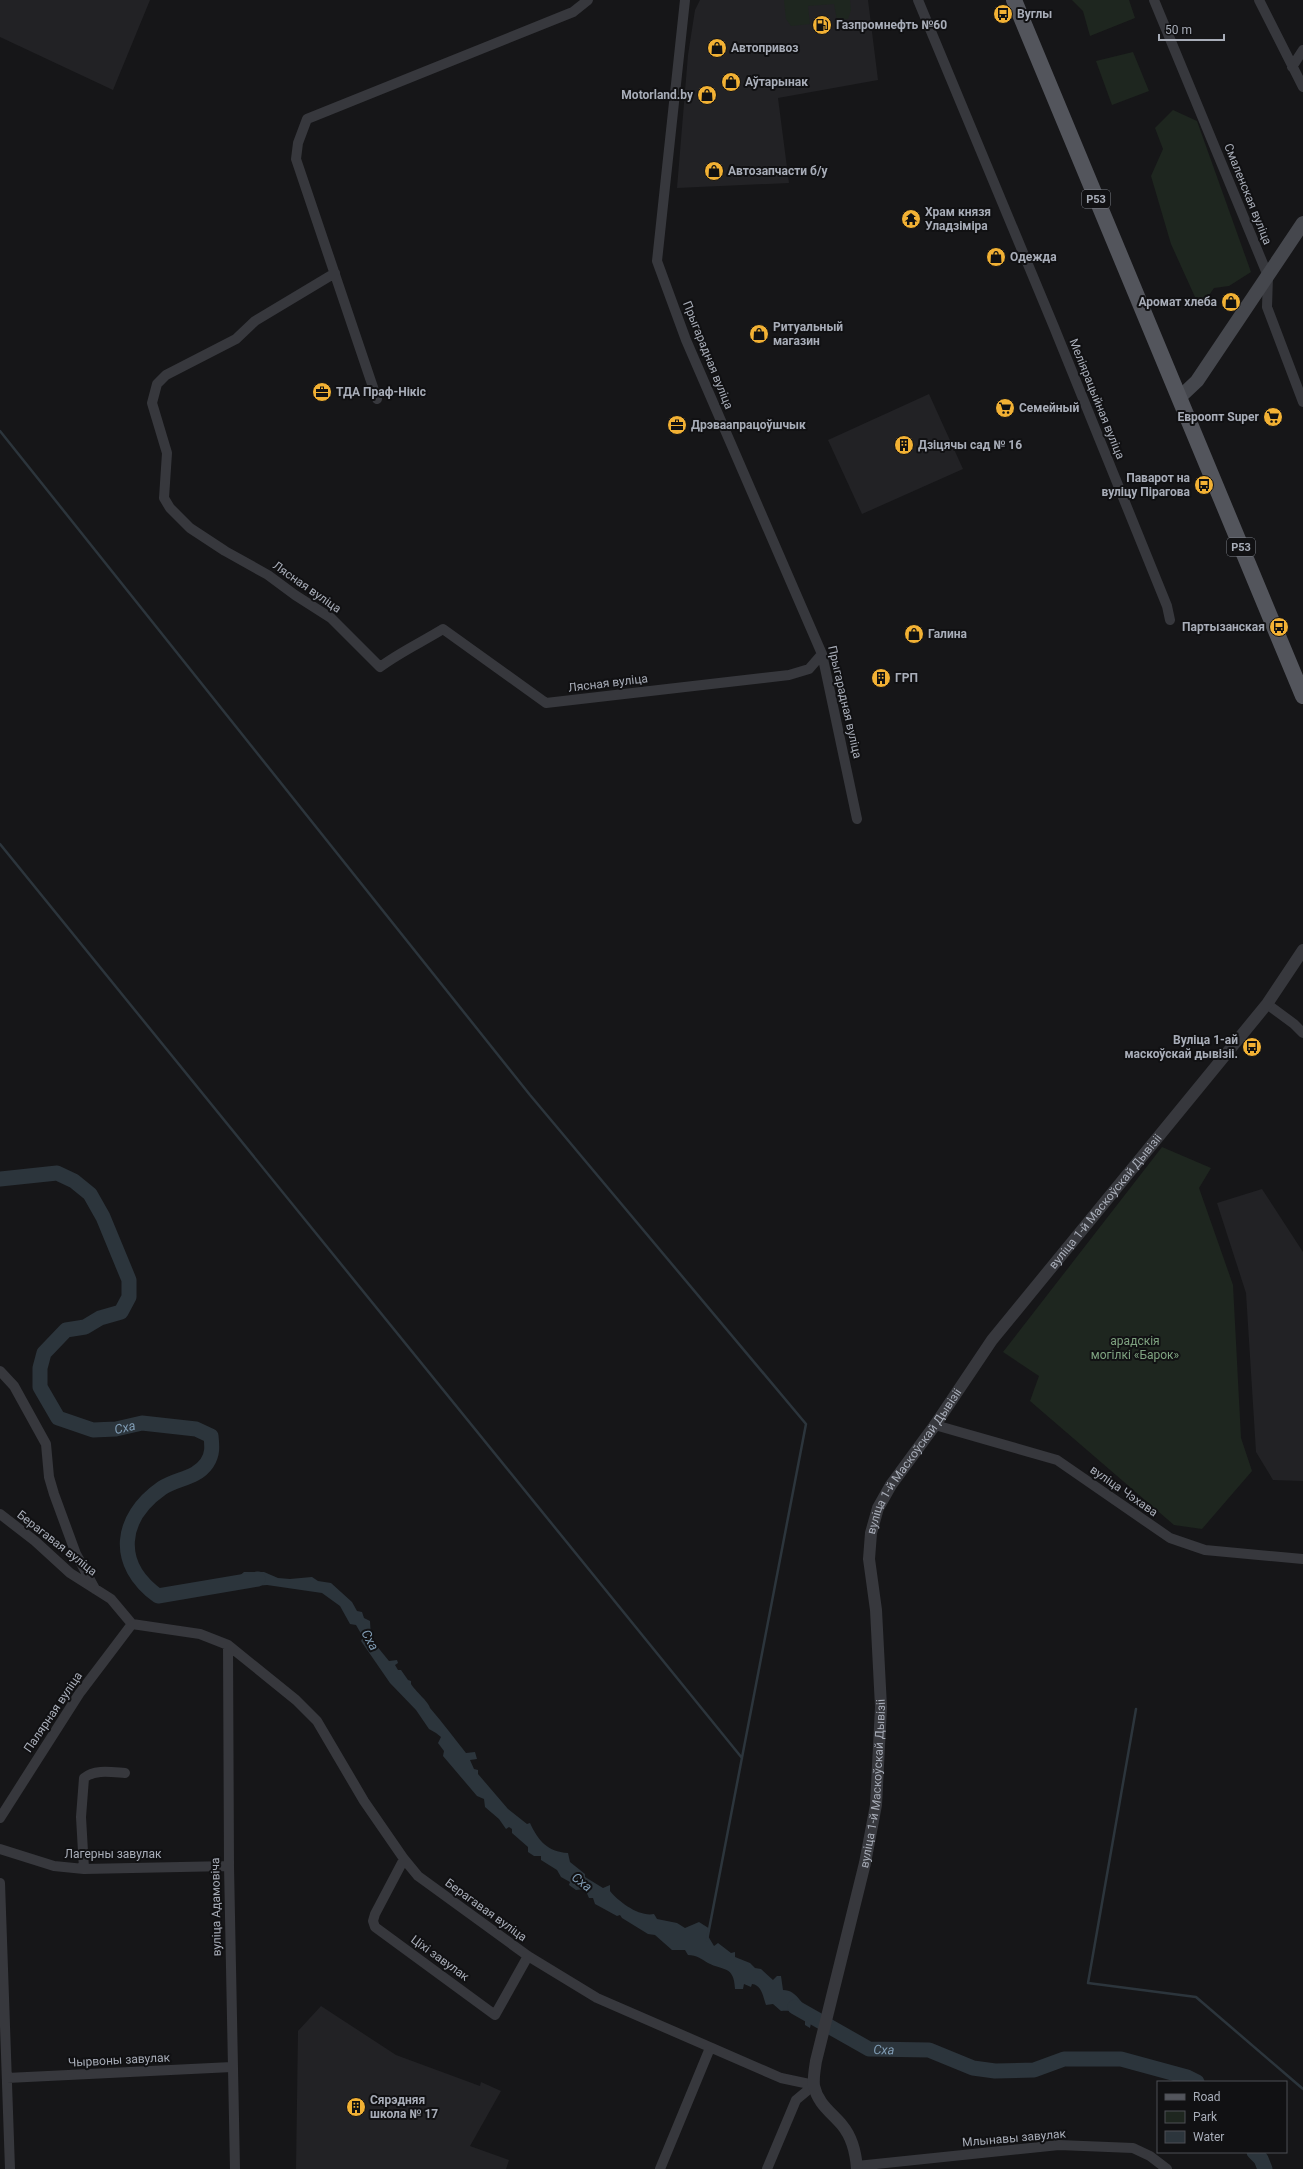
<svg xmlns="http://www.w3.org/2000/svg" width="1303" height="2169" font-family="Roboto,sans-serif">
<style>
.built{fill:#222225}
.green{fill:#1e261f}
.water{fill:#2c353c}
.lines{fill:none;stroke-linecap:round;stroke-linejoin:round}
.stream{stroke:#2c353c;stroke-width:2.5}
.river{stroke:#2c353c;stroke-width:15}
.minor{stroke:#37383d;stroke-width:10}
.tertiary{stroke:#37383d;stroke-width:12}
.secondary{stroke:#45474d;stroke-width:14}
.primary{stroke:#53555c;stroke-width:16}
.labels{text-anchor:middle;dominant-baseline:central;stroke-width:4;stroke-linejoin:round;paint-order:stroke}
.shield{fill:#111113;stroke:#7b7e86;stroke-width:1}
.shield-label{font-size:11px;font-weight:bold;fill:#a8adb8}
.poi-label{font-size:12px;font-weight:bold;fill:#a8adb8;stroke:#111113;text-anchor:start}
.street-label{font-size:12px;fill:#a8adb8;stroke:#111113}
.park-label{font-size:12px;fill:#7fa381;stroke:#111113}
.water-label{font-size:13px;font-style:italic;fill:#7f9bb3;stroke:#111113}
</style>
<rect width="100%" height="100%" fill="#161618"/>
<path class="built" d="M0 0H150L113 90 0 37Z
M700 0H766L767 6 766 0H868L878 80 778 98 789 183 677 188 688 55 695 10Z
M929 394 963 469 862 514 828 440Z
M1262 1189 1303 1252V1481L1273 1480 1256 1452 1246 1293 1217 1203Z
M321 2006 396 2055 480 2086 481 2082 501 2091 470 2146 509 2160 506 2169H296L298 2031Z"/>
<path class="green" d="M784 0H850L851 10 848 19 837 20 834 4 808 6 810 24 791 26 786 19Z
M1072 0H1129L1135 18 1090 36 1083 11Z
M1133 52 1149 91 1112 105 1096 61Z
M1173 110 1197 121 1251 272 1229 286 1214 288 1200 308 1171 244 1151 176 1163 149 1155 128Z
M1162 1147 1211 1168 1199 1188 1233 1285 1241 1438 1252 1471 1202 1529 1174 1525 1030 1401 1039 1376 1003 1352Z"/>
<path class="water" d="M244 1572H264L278 1578 290 1579 312 1577 318 1581 331 1583 352 1602 357 1611 362 1612 364 1618 370 1621 371 1639 389 1661 397 1660 398 1663 395 1665 398 1670H401L408 1680 411 1681V1684C415 1691 429 1702 430 1708 443 1723 454 1738 466 1753L475 1752 477 1759 470 1760 474 1769 478 1770V1774L508 1809 527 1824 530 1823C538 1840 547 1852 568 1853L570 1862 585 1874V1877L603 1888 610 1885V1891C619 1902 639 1917 654 1914L657 1919 677 1923 685 1928 699 1922 710 1929 708 1936 714 1946 718 1943 731 1953 735 1952V1957L750 1963 755 1968 761 1969 773 1980 777 1976H781L783 1990C798 1990 802 2007 813 2014L810 2028 805 2025V2017C796 2012 791 2010 781 2011L773 2004 766 2005C763 1997 762 1985 752 1984L751 1987 744 1984 743 1989H735C734 1965 723 1971 708 1963 701 1959 697 1955 688 1955L685 1950H672L655 1935 648 1934 622 1918 620 1915 617 1916 595 1904 593 1898H589L585 1889 576 1890 569 1885 570 1882 561 1877 557 1870 541 1860V1856H534L528 1852V1847L512 1833V1829L509 1827 506 1829 499 1819 485 1807 484 1799 477 1796 443 1756 444 1751 438 1743 441 1737 436 1733 429 1729 416 1710 390 1683 361 1641 363 1637 356 1625 350 1624 340 1606 322 1593 267 1585 241 1587 237 1578Z"/>
<g class="lines">
<path class="stream" d="M0 431 530 1095 806 1424 707 1940
M0 844 742 1758
M1136 1709 1088 1983 1196 1997 1303 2089"/>
<g class="river">
<path id="s1" d="M0 1179 57 1173 74 1181 90 1194 103 1217 129 1280V1297L121 1312 100 1318 85 1327 66 1330 44 1353 40 1368V1387L58 1418 93 1430 116 1429 142 1423 196 1429 211 1436C212 1446 213 1454 207 1463 196 1479 177 1478 162 1488 119 1518 114 1564 158 1596L258 1579"/>
<path id="s2" d="M795 2007 869 2049 929 2050 973 2068 995 2071 1034 2070 1064 2059H1121L1187 2077 1197 2082"/>
<path d="M1254 2152 1261 2159 1265 2169"/>
</g>
<path class="minor" d="M685 0 657 261 686 340 822 654 857 819
M918 0 1054 327 1167 606 1170 620
M1154 0 1268 276 1267 307 1303 402
M1259 0 1303 87
M1292 67 1303 50
M335 273 255 321 236 339 166 375 157 384 152 403 167 453 164 498 170 508 190 528 225 551 268 575 295 595 331 618 380 667C400 652 422 642 443 629L546 703 789 675 809 669 822 654
M377 399 296 159 298 143 307 119 573 12 588 0
M1267 1004 1294 1024 1303 1033
M0 1371 14 1386 46 1444 49 1477 54 1494 76 1554 95 1589
M935 1425 1057 1460 1170 1538 1205 1550 1303 1559
M0 1514 35 1541 70 1573 111 1599 132 1624
M132 1624 200 1634 228 1645 296 1700 317 1721 364 1801 404 1859 418 1876 528 1956 597 1998 781 2078 814 2085
M228 1645 229 1866 235 2169
M0 1818 79 1694 132 1624
M0 1849 54 1866 84 1869 229 1866
M404 1859 375 1914 373 1921 375 1927 495 2015 528 1956
M84 1869 81 1817 84 1778C95 1769 111 1772 125 1773
M0 1883 10 2169
M7 2078 232 2067
M857 2166 1059 2145 1133 2148 1150 2156 1167 2169
M660 2169 710 2048
M767 2169 796 2100 814 2085"/>
<path class="tertiary" id="s3" d="M857 2169C856 2154 852 2137 842 2125 831 2112 818 2104 814 2086 813 2078 815 2068 816 2061L865 1863 876 1805 881 1707 876 1610 869 1559 871 1533 878 1508 891 1485 935 1425 992 1340 1267 1004 1303 950"/>
<path class="secondary" d="M1179 398 1197 381 1303 223"/>
<path class="primary" d="M1014 0 1303 696"/>
</g>
<defs>
<g id="bus-disc" transform="scale(1)"><circle r="9.5" fill="#f2b134" stroke="#111113"/><path d="M-5-6H5V4H4V6H2V4H-2V6H-4V4H-5ZM-3.5-4V0h7V-4ZM-3.5 1.2v1.5H-2V1.2ZM2 1.2v1.5H3.5V1.2Z" fill="#111"/></g>
<g id="fuel-disc" transform="scale(1)"><circle r="9.5" fill="#f2b134" stroke="#111113"/><path d="M-5.5-6h7V0h2V4h1.3V-2.5L3-4.5l.8-.8L6-3V5H2.5V1h-1V6h-7ZM-4.2-4.7v3.2H.2V-4.7Z" fill="#111"/></g>
<g id="shop-disc" transform="scale(1)"><circle r="9.5" fill="#f2b134" stroke="#111113"/><path d="M-5-2.5h2.3a2.7 3.5 0 0 1 5.4 0H5L5.5 6h-11ZM-1.5-2.5h3a1.5 2.3 0 0 0-3 0Z" fill="#111"/></g>
<g id="temple-disc" transform="scale(1)"><circle r="9.5" fill="#f2b134" stroke="#111113"/><path d="M0-6L5-2H3V0L6.5 2.5H4V6H1.5V3h-3V6H-4V2.5H-6.5L-3 0V-2H-5Z" fill="#111"/></g>
<g id="office-disc" transform="scale(1)"><circle r="9.5" fill="#f2b134" stroke="#111113"/><path d="M-6-3h4V-5.5h4V-3h4V5H-6ZM-1-4.5V-3h2v-1.5ZM-6 0V1H6V0Z" fill="#111"/></g>
<g id="supermarket-disc" transform="scale(1)"><circle r="9.5" fill="#f2b134" stroke="#111113"/><path d="M-6-5.5h2.5l.6 2H6L4.5 2H-2.5L-4.4-4H-6ZM-1.5 3.2a1.3 1.3 0 1 0 .1 0ZM3 3.2a1.3 1.3 0 1 0 .1 0Z" fill="#111"/></g>
<g id="building-disc" transform="scale(1)"><circle r="9.5" fill="#f2b134" stroke="#111113"/><path d="M-4-6H4V6H1V3H-1V6H-4ZM-2.5-4.3h1.7v1.8h-1.7ZM.8-4.3h1.7v1.8H.8ZM-2.5-1h1.7V.8h-1.7ZM.8-1h1.7V.8H.8Z" fill="#111"/></g>
</defs>
<g fill-rule="evenodd">
<use href="#bus-disc" x="1003" y="14"/>
<use href="#fuel-disc" x="822" y="25"/>
<use href="#shop-disc" x="717" y="48"/>
<use href="#shop-disc" x="731" y="82"/>
<use href="#shop-disc" x="707" y="95"/>
<use href="#shop-disc" x="714" y="171"/>
<use href="#temple-disc" x="911" y="219"/>
<use href="#shop-disc" x="996" y="257"/>
<use href="#shop-disc" x="1231" y="302"/>
<use href="#shop-disc" x="759" y="334"/>
<use href="#office-disc" x="322" y="392"/>
<use href="#supermarket-disc" x="1005" y="408"/>
<use href="#supermarket-disc" x="1273" y="417"/>
<use href="#office-disc" x="677" y="425"/>
<use href="#building-disc" x="904" y="445"/>
<use href="#bus-disc" x="1204" y="485"/>
<use href="#bus-disc" x="1279" y="627"/>
<use href="#shop-disc" x="914" y="634"/>
<use href="#building-disc" x="881" y="678"/>
<use href="#bus-disc" x="1252" y="1047"/>
<use href="#building-disc" x="356" y="2107"/>
</g>
<g class="labels">
<g class="shield">
<rect x="1082" y="190" width="28" height="18" rx="3"/>
<rect x="1227" y="538" width="28" height="18" rx="3"/>
</g>
<g class="shield-label">
<text x="1096" y="199">Р53</text>
<text x="1241" y="547">Р53</text>
</g>
<g class="poi-label">
<text x="1017" y="14">Вуглы</text>
<text x="836" y="25">Газпромнефть №60</text>
<text x="731" y="48">Автопривоз</text>
<text x="745" y="82">Аўтарынак</text>
<text x="693" y="95" text-anchor="end">Motorland.by</text>
<text x="728" y="171">Автозапчасти б/у</text>
<text x="925" y="212">Храм князя<tspan x="925" dy="14">Уладзіміра</tspan></text>
<text x="1010" y="257">Одежда</text>
<text x="1217" y="302" text-anchor="end">Аромат хлеба</text>
<text x="773" y="327">Ритуальный<tspan x="773" dy="14">магазин</tspan></text>
<text x="336" y="392">ТДА Праф-Нікіс</text>
<text x="1019" y="408">Семейный</text>
<text x="1259" y="417" text-anchor="end">Евроопт Super</text>
<text x="691" y="425">Дрэваапрацоўшчык</text>
<text x="918" y="445">Дзіцячы сад № 16</text>
<text x="1190" y="478" text-anchor="end">Паварот на<tspan x="1190" dy="14">вуліцу Пірагова</tspan></text>
<text x="1265" y="627" text-anchor="end">Партызанская</text>
<text x="928" y="634">Галина</text>
<text x="895" y="678">ГРП</text>
<text x="1238" y="1040" text-anchor="end">Вуліца 1-ай<tspan x="1238" dy="14">маскоўскай дывізіі.</tspan></text>
<text x="370" y="2100">Сярэдняя<tspan x="370" dy="14">школа № 17</tspan></text>
</g>
<g class="street-label">
<text transform="translate(1248 194) rotate(68)">Смаленская вуліца</text>
<text transform="translate(708 355) rotate(68)">Прыгарадная вуліца</text>
<text transform="translate(1097 399) rotate(68)">Меліярацыйная вуліца</text>
<text transform="translate(307 587) rotate(35)">Лясная вуліца</text>
<text transform="translate(608 683) rotate(-7)">Лясная вуліца</text>
<text transform="translate(845 702) rotate(77)">Прыгарадная вуліца</text>
<text stroke="none"><textPath href="#s3" startOffset="1065">вуліца 1-й Маскоўскай Дывізіі</textPath></text>
<text stroke="none"><textPath href="#s3" startOffset="741">вуліца 1-й Маскоўскай Дывізіі</textPath></text>
<text transform="translate(1124 1491) rotate(35)">вуліца Чэхава</text>
<text transform="translate(57 1543) rotate(38)">Берагавая вуліца</text>
<text transform="translate(53 1712) rotate(-56)">Палярная вуліца</text>
<text stroke="none"><textPath href="#s3" startOffset="405">вуліца 1-й Маскоўскай Дывізіі</textPath></text>
<text x="113" y="1854">Лагерны завулак</text>
<text transform="translate(216 1907) rotate(-91)">вуліца Адамовіча</text>
<text transform="translate(486 1910) rotate(36)">Берагавая вуліца</text>
<text transform="translate(440 1958) rotate(36)">Ціхі завулак</text>
<text transform="translate(119 2060) rotate(-3)">Чырвоны завулак</text>
<text transform="translate(1014 2138) rotate(-5)">Млынавы завулак</text>
</g>
<g class="park-label">
<text x="1135" y="1341">арадскія<tspan x="1135" dy="14">могілкі «Барок»</tspan></text>
</g>
<g class="water-label">
<text stroke="none"><textPath href="#s1" startOffset="455">Сха</textPath></text>
<text transform="translate(370 1640) rotate(61)">Сха</text>
<text transform="translate(582 1882) rotate(38)">Сха</text>
<text stroke="none"><textPath href="#s2" startOffset="100">Сха</textPath></text>
</g>
</g>
<rect x="1157" y="2081" width="130" height="72" fill="#111113" stroke="#4d4f55"/>
<rect x="1165" y="2094" width="20" height="6" fill="#53555c" stroke="#4d4f55"/>
<text x="1193" y="2101" font-size="12" fill="#a8adb8">Road</text>
<rect x="1165" y="2111" width="20" height="12" fill="#1e261f" stroke="#4d4f55"/>
<text x="1193" y="2121" font-size="12" fill="#a8adb8">Park</text>
<rect x="1165" y="2131" width="20" height="12" fill="#2c353c" stroke="#4d4f55"/>
<text x="1193" y="2141" font-size="12" fill="#a8adb8">Water</text>
<path d="M1159 34v6h65v-6" fill="none" stroke="#a8adb8" stroke-width="2"/>
<text x="1165" y="34" font-size="12" fill="#a8adb8" stroke="#111113" stroke-width="3" paint-order="stroke">50 m</text>
</svg>
